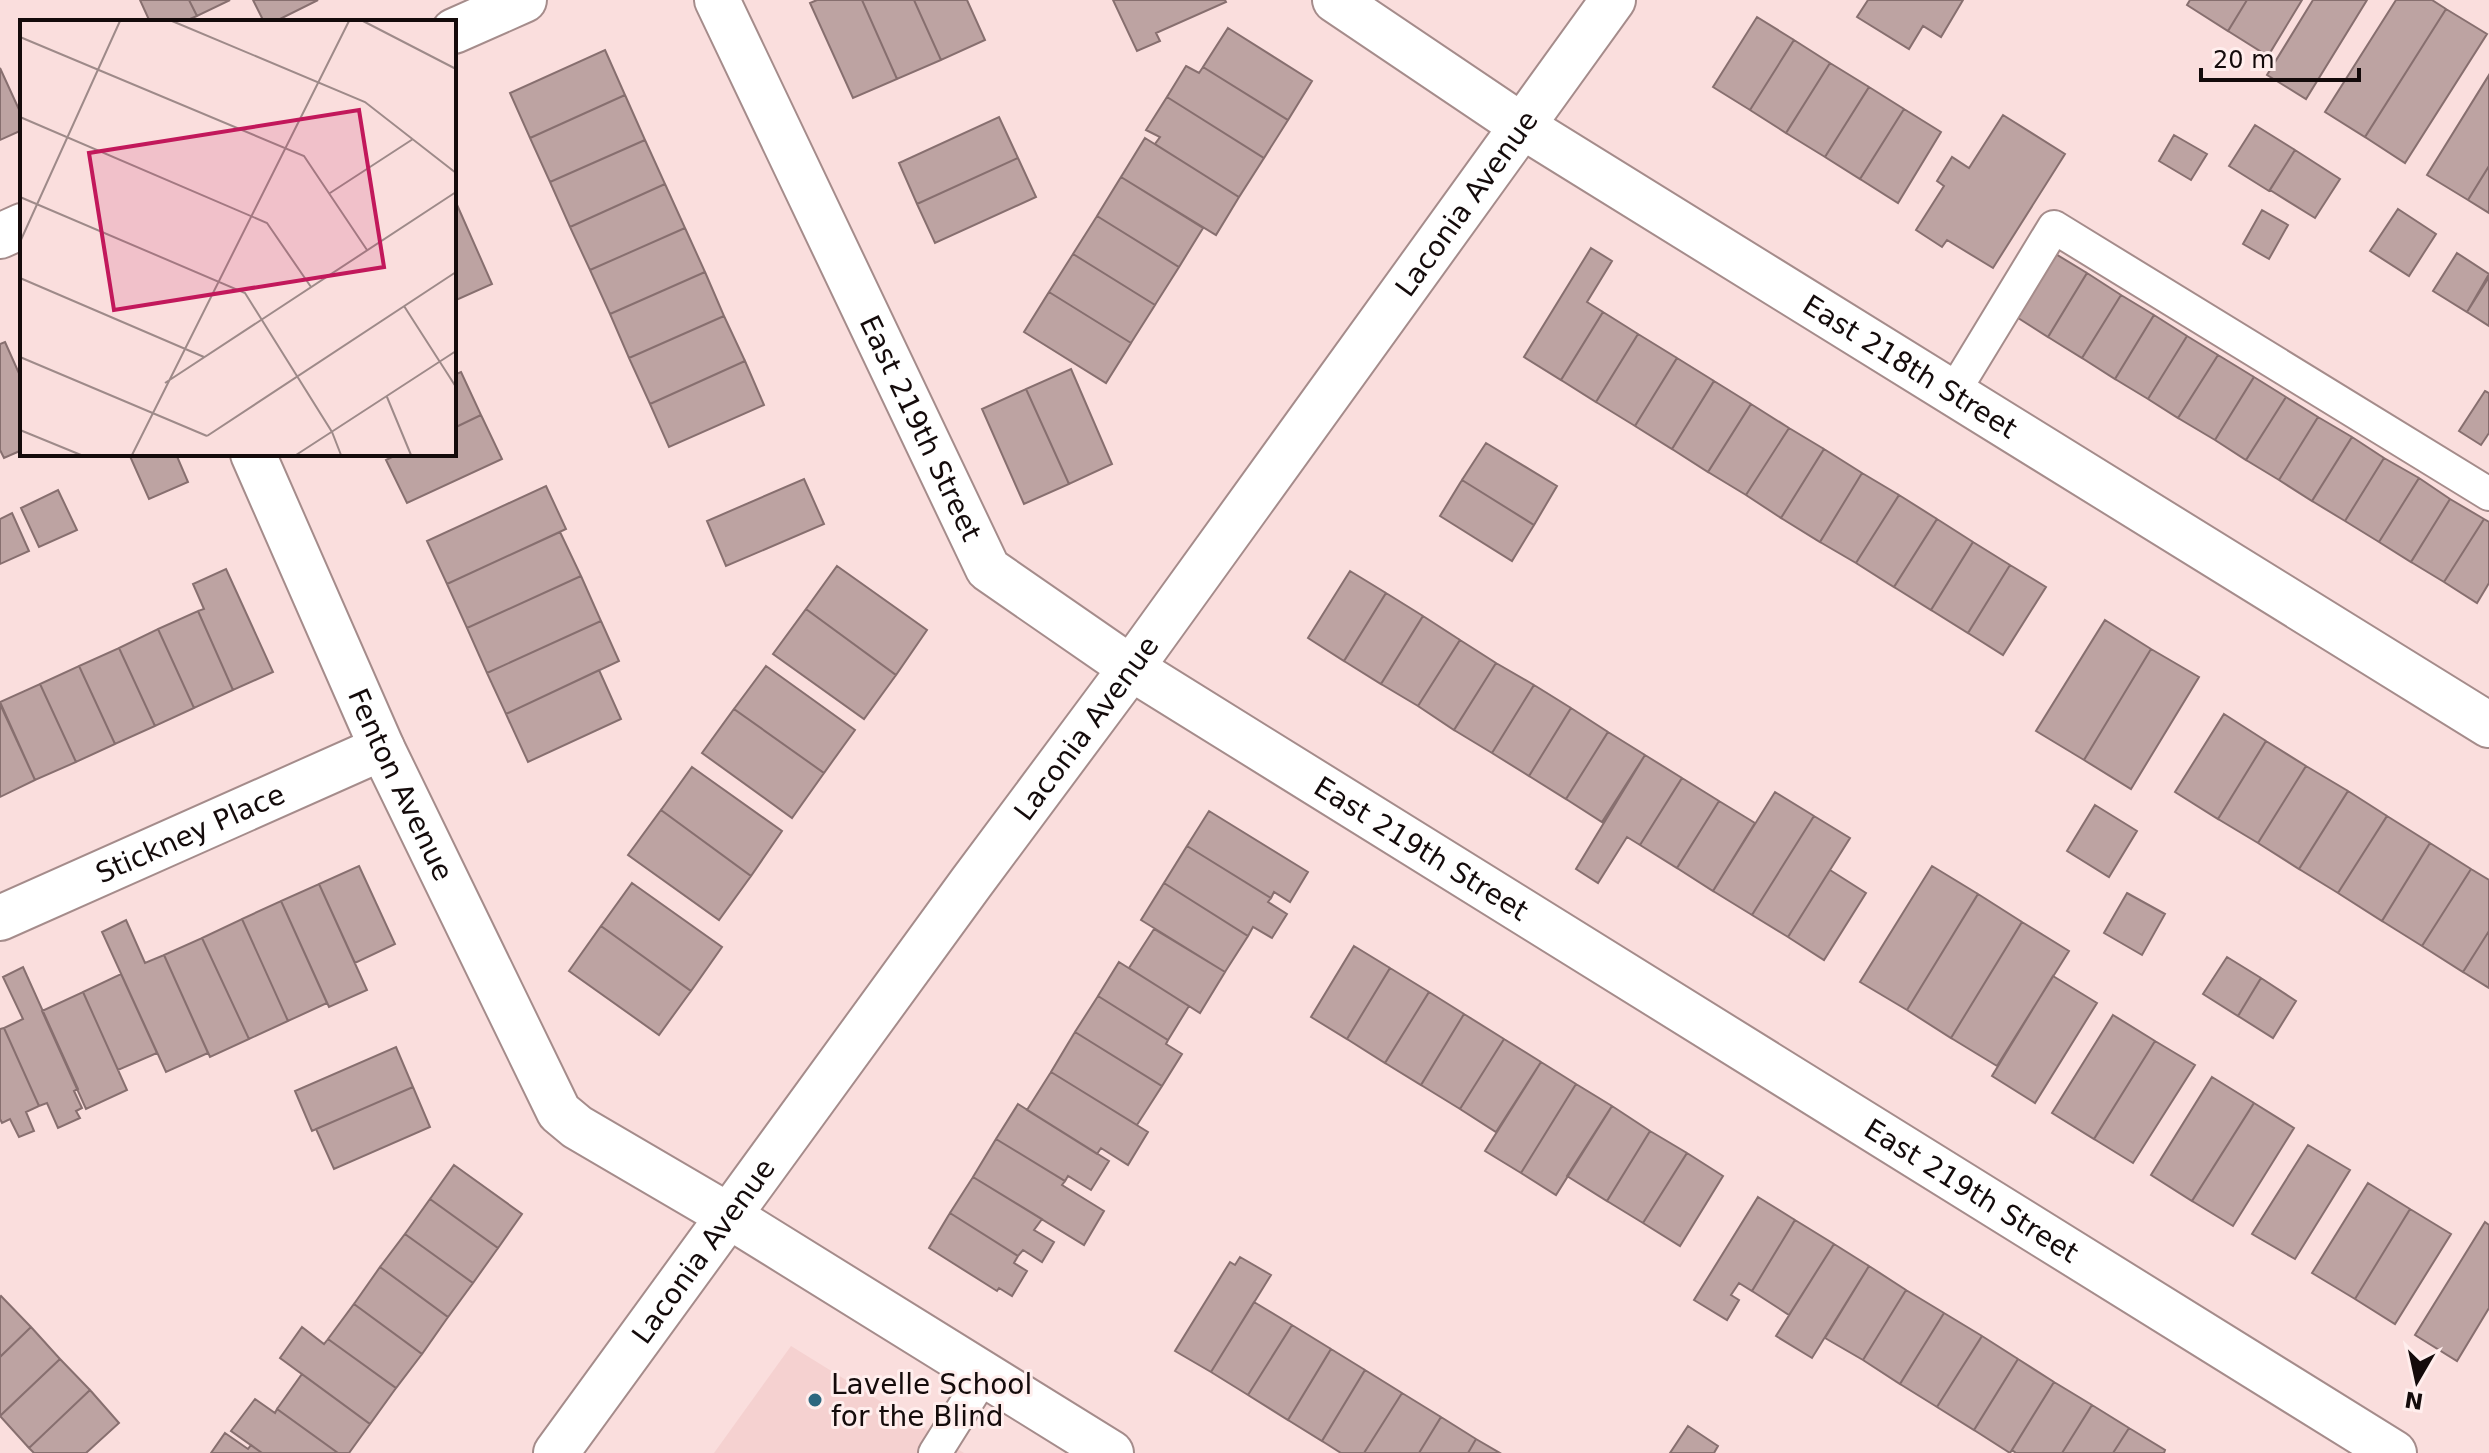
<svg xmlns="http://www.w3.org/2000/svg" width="2489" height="1453" font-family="'DejaVu Sans',sans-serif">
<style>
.built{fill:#f5d1d0}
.building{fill:#bda3a2;stroke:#876f6f;stroke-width:2}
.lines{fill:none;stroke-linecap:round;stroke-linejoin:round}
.lane-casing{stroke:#a58c8b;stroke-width:36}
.street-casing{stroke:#a58c8b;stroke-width:48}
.secondary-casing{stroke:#a58c8b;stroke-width:48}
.lane{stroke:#fff;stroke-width:32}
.street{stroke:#fff;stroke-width:44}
.secondary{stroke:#fff;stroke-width:44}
.poi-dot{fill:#2d677f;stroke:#ffeeed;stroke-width:3}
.labels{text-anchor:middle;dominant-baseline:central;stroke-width:6;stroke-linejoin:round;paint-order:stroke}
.street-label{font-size:28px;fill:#140b0b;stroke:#ffeeed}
.poi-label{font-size:28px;fill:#140b0b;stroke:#ffeeed;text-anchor:start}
.inset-road{fill:none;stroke:#9e8a89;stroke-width:2}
.view{fill:#c2185b;fill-opacity:0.15;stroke:#c2185b;stroke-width:4}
.inset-edge{fill:none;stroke:#140b0b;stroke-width:4}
</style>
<rect width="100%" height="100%" fill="#fadedd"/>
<path class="built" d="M791 1346 964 1453H714Z"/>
<path class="building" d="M140 0H189L197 16 183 22H150Z
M189 0H230L197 16Z
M253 0H318L274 22H264Z
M817 0H862L897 79 853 98 810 3Z
M862 0H914L941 60 897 79Z
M914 0H967L985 40 941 60Z
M1113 0H1225L1226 2 1156 33 1160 41 1137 51Z
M1868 0H1963L1941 37 1923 26 1909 49 1857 17Z
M2190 0H2247L2228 31 2187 5Z
M2247 0H2302L2268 56 2228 31Z
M2313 0H2367L2306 99 2267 75Z
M2396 0H2432L2446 9 2365 137 2325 112Z
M2446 9 2487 34 2405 163 2365 137Z
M1757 17 1794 40 1750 110 1713 87Z
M1228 28 1312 81 1288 120 1203 67Z
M1794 40 1830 63 1786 133 1750 110Z
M605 50 625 95 530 138 510 93Z
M1830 63 1869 87 1825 157 1786 133Z
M1186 66 1199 73 1203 67 1288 120 1264 158 1167 97Z
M0 68 22 116V130L0 140Z
M2489 75V166L2468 200 2427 175Z
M1869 87 1904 109 1860 179 1825 157Z
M625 95 645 140 550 182 530 138Z
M1167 97 1264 158 1239 197 1155 144 1160 137 1146 130Z
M1904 109 1941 132 1898 203 1860 179Z
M2003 115 2065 154 1993 268 1947 240 1942 247 1916 230 1944 186 1937 181 1952 157 1969 168Z
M999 117 1018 158 917 204 899 163Z
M2255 125 2295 150 2269 191 2229 166Z
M2174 135 2207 154 2191 180 2159 161Z
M1145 138 1239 197 1216 235 1121 177Z
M645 140 665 184 570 227 550 182Z
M2295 150 2340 179 2315 218 2270 190Z
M1018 158 1036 197 935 243 917 204Z
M2489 166V213L2468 200Z
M1121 177 1203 228 1179 267 1097 216Z
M665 184 685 228 590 270 570 227Z
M454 198 492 284 454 301Z
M2398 209 2436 234 2409 276 2370 251Z
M2262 210 2288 225 2269 259 2243 244Z
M1097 216 1179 267 1155 305 1073 254Z
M685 228 705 272 610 314 590 270Z
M1591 248 1612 261 1587 302 1603 312 1561 380 1524 357Z
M2054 253 2087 273 2048 337 2015 316Z
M2457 253 2489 274 2467 312 2433 291Z
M1073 254 1155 305 1131 343 1049 292Z
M705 272 724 316 629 358 610 314Z
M2087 273 2121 295 2082 358 2048 337Z
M2489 277V326L2467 312Z
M1049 292 1131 343 1106 383 1024 332Z
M2121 295 2154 315 2115 379 2082 358Z
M1603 312 1638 334 1596 402 1561 380Z
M2154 315 2187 336 2148 399 2115 379Z
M724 316 745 361 650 404 629 358Z
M1638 334 1677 358 1635 426 1596 402Z
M2187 336 2218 355 2178 418 2148 399Z
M5 342 22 380V450L4 458 0 450V344Z
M2218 355 2254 377 2215 440 2178 418Z
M1677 358 1714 381 1672 449 1635 426Z
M745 361 764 405 669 447 650 404Z
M1071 369 1112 464 1069 484 1026 389Z
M461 372 481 415 454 428V375Z
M2254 377 2286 397 2246 460 2215 440Z
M1714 381 1751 404 1708 472 1672 449Z
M1026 389 1069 484 1024 504 982 409Z
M2485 391 2489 393V433L2481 445 2459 431Z
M2286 397 2318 417 2279 480 2246 460Z
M1751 404 1789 428 1746 495 1708 472Z
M481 415 502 459 407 503 386 460 398 454H454V428Z
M2318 417 2352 437 2312 501 2279 480Z
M1789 428 1824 449 1781 518 1746 495Z
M2352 437 2384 458 2345 521 2312 501Z
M1486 443 1557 486 1534 525 1462 480Z
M1824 449 1862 473 1820 542 1781 518Z
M129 454H176L188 482 149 499Z
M2384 458 2419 478 2379 542 2345 521Z
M1862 473 1899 495 1856 563 1820 542Z
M2419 478 2450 499 2411 562 2379 542Z
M804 479 824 524 726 566 707 521Z
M1462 480 1534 525 1512 561 1440 516Z
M546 486 566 529 447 584 427 541Z
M58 490 77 530 39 547 21 508Z
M1899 495 1937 519 1894 587 1856 563Z
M2450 499 2484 519 2444 582 2411 562Z
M12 513 29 551 0 564V519Z
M1937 519 1973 542 1931 610 1894 587Z
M2484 519 2489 522V583L2477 603 2444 582Z
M560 532 581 576 467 628 447 584Z
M1973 542 2010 565 1968 633 1931 610Z
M2010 565 2046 587 2003 655 1968 633Z
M837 566 927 630 896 675 806 609Z
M226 569 273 672 233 690 198 611 204 609 193 584Z
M1350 571 1386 593 1344 661 1308 638Z
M581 576 601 621 487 673 467 628Z
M1386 593 1423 616 1381 684 1344 661Z
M806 609 896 675 864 719 773 654Z
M198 611 233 690 194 708 158 629Z
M1423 616 1460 640 1418 706 1381 684Z
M2105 620 2151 649 2084 760 2036 731Z
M601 621 619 661 506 714 487 673Z
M158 629 194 708 155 726 119 648Z
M1460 640 1496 663 1454 730 1418 706Z
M119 648 155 726 115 744 79 666Z
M2151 649 2199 677 2131 789 2084 760Z
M1496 663 1534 685 1492 753 1454 730Z
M79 666 115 744 76 762 40 684Z
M766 666 855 730 824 773 734 709Z
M599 670 621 719 528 762 506 714Z
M40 684 76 762 35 780 0 702Z
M1534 685 1571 708 1529 776 1492 753Z
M0 704 35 780 0 797Z
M1571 708 1608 732 1566 799 1529 776Z
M734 709 824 773 792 818 702 753Z
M2224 714 2266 741 2218 819 2175 792Z
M1608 732 1645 755 1602 822 1566 799Z
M2266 741 2306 766 2258 843 2218 819Z
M1645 755 1682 778 1640 845 1627 837 1598 883 1576 869Z
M2306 766 2348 791 2299 869 2258 843Z
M692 767 782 831 751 876 661 810Z
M1682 778 1719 801 1677 868 1640 845Z
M2348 791 2387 816 2338 893 2299 869Z
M1775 792 1814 816 1752 915 1713 891Z
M1719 801 1755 823 1713 891 1677 868Z
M2095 805 2137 831 2109 877 2067 851Z
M661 810 751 876 719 920 628 855Z
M1209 811 1308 872 1290 902 1274 892 1271 898 1187 846Z
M1814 816 1850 838 1788 937 1752 915Z
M2387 816 2430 843 2382 921 2338 893Z
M2430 843 2471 869 2422 946 2382 921Z
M1187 846 1271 898 1268 902 1287 914 1272 938 1253 927 1248 936 1164 883Z
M359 866 395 944 355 963 319 884Z
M1932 866 1978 894 1907 1010 1860 982Z
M2471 869 2489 880V931L2463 972 2422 946Z
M1830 870 1866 893 1824 960 1788 937Z
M632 883 722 947 691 991 601 926Z
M1164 883 1248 936 1225 972 1141 920Z
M319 884 367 990 329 1007 281 901Z
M2127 893 2165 914 2142 955 2104 933Z
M1978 894 2022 922 1951 1038 1907 1010Z
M281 901 327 1003 288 1021 242 919Z
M242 919 288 1021 249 1039 202 938Z
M126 920 145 963 164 955 208 1053 166 1072 102 932Z
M2022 922 2069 951 1997 1066 1951 1038Z
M601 926 691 991 659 1035 569 971Z
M1154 929 1225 972 1200 1013 1129 968Z
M2489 931V988L2463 972Z
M202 938 249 1039 210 1057 164 955Z
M1354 946 1390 968 1347 1039 1311 1017Z
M2227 957 2261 978 2238 1016 2203 994Z
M1119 962 1189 1006 1168 1040 1098 996Z
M23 967 78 1089 74 1091 82 1108 76 1111 80 1118 58 1128 47 1103 39 1106 4 1028 23 1019 3 977Z
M1390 968 1429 992 1385 1063 1347 1039Z
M121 974 157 1053 118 1070 83 992Z
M2053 976 2097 1003 2035 1103 1992 1076Z
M2261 978 2296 1001 2273 1038 2238 1016Z
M83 992 127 1090 86 1109 42 1011Z
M1429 992 1464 1014 1421 1085 1385 1063Z
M1098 996 1168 1040 1166 1044 1182 1054 1162 1086 1075 1032Z
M1464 1014 1504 1039 1460 1109 1421 1085Z
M2113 1015 2155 1041 2094 1139 2052 1113Z
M4 1028 39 1106 26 1112 34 1131 19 1137 10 1119 2 1123 0 1119V1029Z
M1075 1032 1162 1086 1137 1125 1051 1072Z
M1504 1039 1541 1062 1496 1132 1460 1109Z
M2155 1041 2195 1065 2133 1163 2094 1139Z
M396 1047 413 1087 312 1131 295 1091Z
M1541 1062 1576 1084 1521 1173 1485 1151Z
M1051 1072 1148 1132 1128 1165 1101 1148 1097 1154 1027 1110Z
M2212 1077 2254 1103 2192 1201 2151 1175Z
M1576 1084 1612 1106 1556 1195 1521 1173Z
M413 1087 430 1127 334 1169 316 1129Z
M2254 1103 2294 1128 2233 1226 2192 1201Z
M1018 1104 1109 1161 1091 1190 1068 1176 1065 1181 996 1139Z
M1612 1106 1650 1131 1607 1201 1567 1176Z
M1650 1131 1687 1153 1643 1223 1607 1201Z
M996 1139 1065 1181 1062 1185 1104 1211 1084 1245 973 1177Z
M2308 1145 2350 1170 2295 1259 2252 1234Z
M1687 1153 1723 1176 1680 1246 1643 1223Z
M454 1165 522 1214 498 1248 430 1199Z
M973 1177 1042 1219 1034 1230 1054 1242 1042 1262 1023 1250 1018 1256 950 1213Z
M2368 1183 2410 1209 2355 1299 2312 1273Z
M1758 1197 1795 1220 1752 1291 1739 1283 1731 1295 1739 1300 1727 1320 1694 1300Z
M430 1199 498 1248 473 1283 405 1234Z
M2410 1209 2451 1234 2395 1324 2355 1299Z
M950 1213 1018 1256 1014 1263 1027 1271 1012 1296 999 1288 997 1291 929 1248Z
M1795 1220 1834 1244 1789 1315 1752 1291Z
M2485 1222 2489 1225V1308L2457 1361 2415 1335Z
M405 1234 473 1283 448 1317 380 1267Z
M1834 1244 1869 1266 1812 1358 1776 1336Z
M1240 1257 1271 1275 1211 1372 1175 1351 1230 1262 1235 1265Z
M1869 1266 1906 1290 1863 1360 1825 1338Z
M380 1267 448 1317 422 1354 354 1304Z
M1906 1290 1944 1313 1900 1384 1863 1360Z
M1 1296 31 1327 0 1357V1297Z
M1254 1302 1292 1325 1248 1395 1211 1372Z
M354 1304 422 1354 396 1388 328 1339Z
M1944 1313 1982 1336 1937 1407 1900 1384Z
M1292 1325 1331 1349 1288 1420 1248 1395Z
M31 1327 60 1359 0 1416V1357Z
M302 1327 324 1344 328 1339 396 1388 370 1424 280 1358Z
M1982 1336 2018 1359 1974 1430 1937 1407Z
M1331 1349 1365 1370 1322 1441 1288 1420Z
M60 1359 90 1390 29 1448 0 1416Z
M2018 1359 2054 1382 2010 1453 1974 1430Z
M1365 1370 1402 1393 1364 1453H1341L1322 1441Z
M302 1374 370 1424 349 1453H338L277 1409Z
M2054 1382 2092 1405 2062 1453H2016L2012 1450Z
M90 1390 119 1423 86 1453H34L29 1448Z
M1402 1393 1441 1417 1419 1453H1364Z
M255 1399 275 1413 277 1409 338 1453H262L231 1431Z
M2092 1405 2129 1428 2113 1453H2062Z
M1441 1417 1476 1439 1468 1453H1419Z
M1688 1426 1718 1446 1714 1453H1670Z
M2129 1428 2165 1450 2164 1453H2113Z
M225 1433 248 1449 251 1445 262 1453H211Z
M1476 1439 1500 1453H1468Z"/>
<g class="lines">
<g class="lane-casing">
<path id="lane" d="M1953 393 2054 227 2489 494
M935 1453 984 1375"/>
</g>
<g class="street-casing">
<g id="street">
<path id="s1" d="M717 0 988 569 1131 668 2394 1453"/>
<path id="s2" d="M1335 0 1522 126 2489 725"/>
<path d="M454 31 524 0"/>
<path d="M0 236 22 226"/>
<path id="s3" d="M253 454 382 748 559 1112 577 1127 729 1216 1111 1453"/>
<path id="s4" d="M0 918 382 748"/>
</g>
</g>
<g class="secondary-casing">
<g id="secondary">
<path id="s5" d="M556 1453 971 883 1131 668 1613 0"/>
</g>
</g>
<use href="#lane" class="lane"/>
<use href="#street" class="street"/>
<use href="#secondary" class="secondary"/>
</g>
<circle class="poi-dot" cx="815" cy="1400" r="8"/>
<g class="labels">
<g class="street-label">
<text stroke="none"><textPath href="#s5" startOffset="1546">Laconia Avenue</textPath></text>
<text stroke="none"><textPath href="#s2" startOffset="682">East 218th Street</textPath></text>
<text stroke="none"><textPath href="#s1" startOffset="474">East 219th Street</textPath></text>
<text stroke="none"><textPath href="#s5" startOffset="898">Laconia Avenue</textPath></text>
<text stroke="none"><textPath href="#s3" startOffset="362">Fenton Avenue</textPath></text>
<text stroke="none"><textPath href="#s4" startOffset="208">Stickney Place</textPath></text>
<text stroke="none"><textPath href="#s1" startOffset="1146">East 219th Street</textPath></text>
<text stroke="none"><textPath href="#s1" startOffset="1794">East 219th Street</textPath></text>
<text stroke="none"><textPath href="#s5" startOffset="250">Laconia Avenue</textPath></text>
</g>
<g class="poi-label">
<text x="831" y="1384">Lavelle School<tspan x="831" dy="32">for the Blind</tspan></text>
</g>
</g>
<g transform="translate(20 20)">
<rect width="436" height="436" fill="#fadedd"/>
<path class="inset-road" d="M152 1 345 82 436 153M343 1 436 49M0 17 284 136 347 230M0 97 247 203 291 267M310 173 393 119M0 177 225 273 312 412 321 435M0 222 100 1M0 258 184 337M384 286 436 367M0 337 187 416M145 363 436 172M367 377 391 435M0 410 61 435M187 416 436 252M112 435 329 1M276 435 436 331"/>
<path class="view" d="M339 90 364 247 94 290 69 133Z"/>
<rect width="436" height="436" class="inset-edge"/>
</g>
<g transform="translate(2417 1381) rotate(189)" stroke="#ffeeed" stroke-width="6" paint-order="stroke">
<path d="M0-6L14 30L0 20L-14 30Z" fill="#140b0b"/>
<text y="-12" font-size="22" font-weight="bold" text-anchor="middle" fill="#140b0b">N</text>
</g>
<path d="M2201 68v12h158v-12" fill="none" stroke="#140b0b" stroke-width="4"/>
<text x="2213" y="68" font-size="24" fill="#140b0b" stroke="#ffeeed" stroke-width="6" paint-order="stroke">20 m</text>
</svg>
